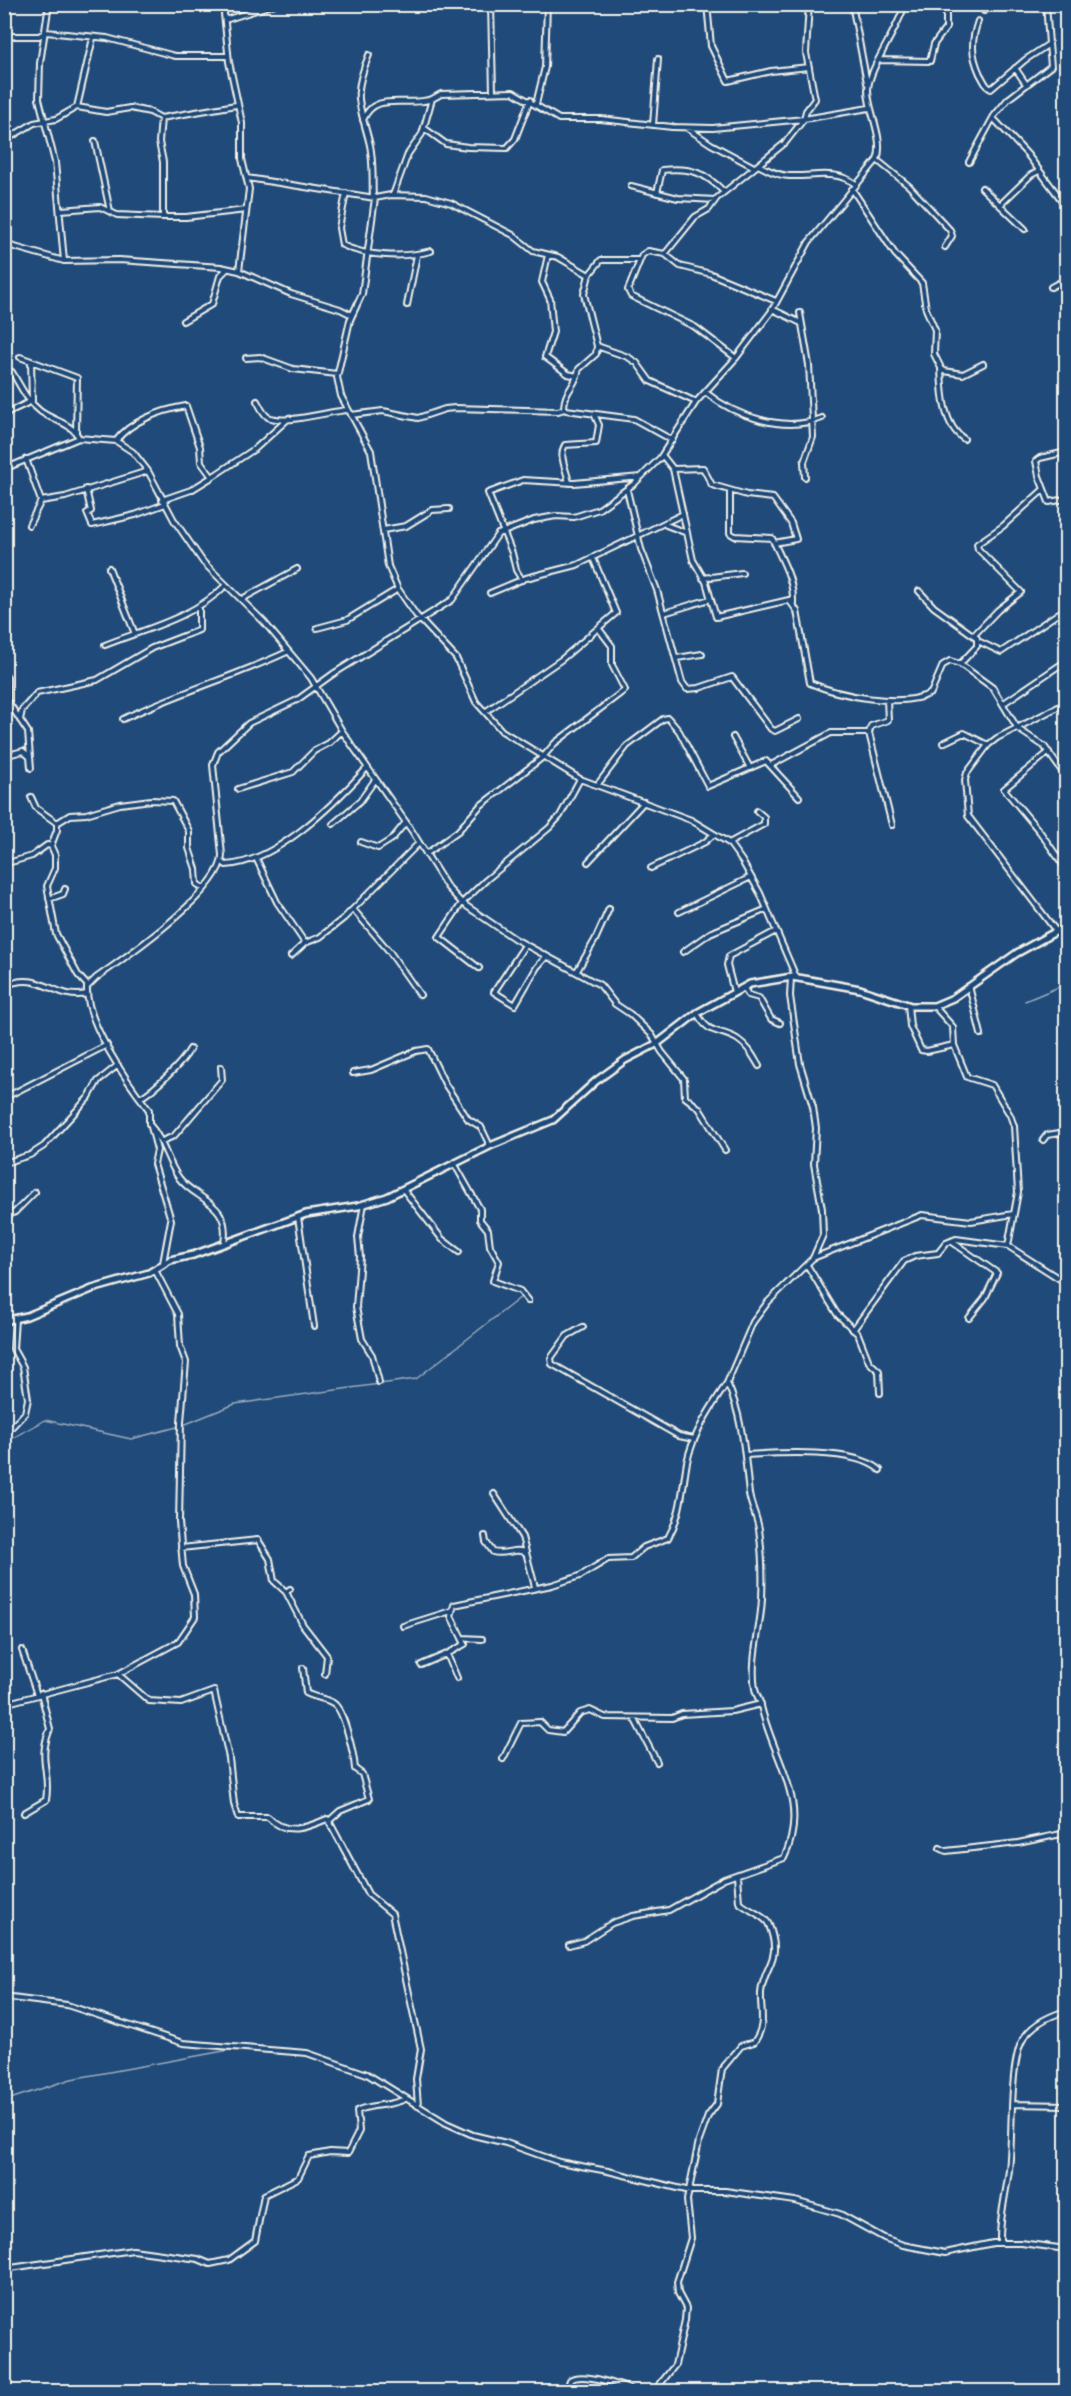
<svg xmlns="http://www.w3.org/2000/svg" width="1071" height="2396" font-family="Caveat,sans-serif">
<style>
.lines{fill:none;stroke-linecap:round;stroke-linejoin:round}
.stream{stroke:#9cacbb;stroke-width:1.5}
.street-casing{stroke:#f4f1e8;stroke-width:8}
.secondary-casing{stroke:#f4f1e8;stroke-width:10}
.street{stroke:#1f4a7a;stroke-width:4}
.secondary{stroke:#1f4a7a;stroke-width:5}
</style>
<rect width="100%" height="100%" fill="#1f4a7a"/>
<filter id="ink" filterUnits="userSpaceOnUse"><feTurbulence type="fractalNoise" baseFrequency=".0167" numOctaves="2"/><feDisplacementMap in="SourceGraphic" scale="12" xChannelSelector="R" yChannelSelector="G"/><feConvolveMatrix kernelMatrix="1 2 1 2 8 2 1 2 1" color-interpolation-filters="sRGB"/></filter>
<g filter="url(#ink)">
<g class="lines">
<path class="stream" d="M1025 1001 1066 984
M4 1443 45 1420 131 1439 181 1426 235 1404 416 1379 521 1297
M4 2101 71 2079 235 2049"/>
<g class="street-casing">
<path id="street" d="M49 4 40 63 39 99 55 162 64 261
M223 4 229 62 242 123V159L249 189 239 271
M491 4 493 92
M707 4 711 46 728 81 771 71 809 67
M723 4H730
M852 4 867 83
M983 4 984 11
M225 20 275 4
M978 21C971 41 971 54 980 74 984 80 985 86 991 89L1025 60 1049 44 1046 4
M7 36H39L46 32 107 38 175 56H228
M369 55C352 96 359 102 369 141 374 159 372 180 373 198
M879 60 930 61 934 44 946 28V4
M1015 68 1026 84
M536 104 545 67 547 4
M77 107 106 112 130 108 150 112 161 118
M993 118 1027 154 1066 206
M363 120C375 90 407 108 432 99
M653 125 658 59
M424 128 446 144 468 147 507 148 515 139 530 100
M687 128 711 144 754 167
M4 141 34 123 56 119 77 107 93 38
M95 141 110 211
M877 160 909 186 950 230 952 236 945 247
M969 162 994 116 1008 99 1051 66 1049 44
M758 165C768 170 779 176 790 176 815 177 834 169 856 184
M247 178 375 198 391 195 426 196 451 203 513 235 533 251 558 257 589 275 601 260H640L642 255 648 251 665 254 695 217 709 209 717 198 785 143 804 119 806 111 815 99 806 53 809 4
M631 186 678 198 715 200
M982 188 1025 229
M852 189 895 254 922 283 926 309 935 330 934 354 941 368 944 371 963 374 983 364
M346 193 339 228 342 245C367 257 405 258 431 251
M657 193 662 170C690 167 705 172 724 192
M393 195 408 154 422 134 432 99 441 94 513 92 559 119H601L672 127 713 128 804 119 869 108
M375 198 362 294 350 320 337 377 341 396 371 451 388 566 398 589 416 615 456 658 476 702 502 731 580 779 691 820 729 843 742 861 760 893 796 977
M1001 204 1031 175 1039 171
M61 210 100 207 117 215 163 217V162L159 142 161 118 236 105
M163 217H186L246 210
M4 244 64 261 119 260 221 267 239 271 291 294 340 309 352 315
M665 254 680 266 711 274 776 301
M548 255 542 282 550 299 553 332 545 357 568 374 577 376 579 369 596 354 597 346
M640 260 628 290 631 296 695 327 736 358
M589 275 584 294 597 346 628 357 637 363 650 381 696 402
M1051 287 1066 279
M407 305 417 255
M772 309 801 323
M800 313 809 365 813 437 804 462 805 477
M183 321 212 304 220 276 227 269
M246 358 260 357 293 369 337 374
M31 361 77 378 76 432
M941 369C942 393 943 425 964 439
M12 372C21 387 27 401 40 411 53 421 71 422 79 438
M577 376C572 390 565 391 564 407L566 410 634 419 672 440
M705 392C736 417 784 433 822 418
M257 401C260 406 263 414 268 417 286 425 329 411 348 410
M4 414 32 401 31 361 20 357
M351 415 383 411 418 418 445 409 455 408 558 411 564 409
M116 441C130 421 162 410 186 406L200 447 201 462 212 477 191 490 162 500
M1066 452 1040 458 1036 461 1039 476 1049 502 1066 499
M662 455 673 469 693 560 706 582 716 617 789 600 797 611 810 683C838 695 902 709 931 693L943 665 950 661 960 664
M26 459 41 501
M4 469 79 438 116 441 133 452 148 471 174 520 203 562 264 622 311 678 342 731 412 831 447 887 462 903 515 939 600 985 615 1004 630 1014 652 1035 662 1052 684 1079 685 1097 699 1108 725 1150
M673 469 703 468 712 485 747 495 773 498 791 523 796 539 774 543
M212 477 256 448 289 418
M569 483C567 470 558 456 565 445L596 443 599 425 595 416
M86 489 91 511 87 513 92 525 135 515 165 504
M627 490 641 549 657 590 682 682 687 689 699 688 732 677 771 729 775 731 799 719
M730 491V533L735 536 772 538C782 561 794 579 793 603
M29 525 41 501 65 497 148 471
M666 525 687 533
M383 530 406 526 432 510 449 509
M109 568 135 634
M703 578 742 573
M522 580 516 570 512 553 488 493 523 480 574 483 641 477
M919 591 934 607 977 638V646L960 664 993 688 1018 729 1044 746 1066 777
M490 593 526 578 577 565 683 514
M242 599 297 569
M664 613 710 599
M317 628 347 620 398 589
M974 635 998 610 1021 592 978 549 977 544 1003 526 1044 489
M978 641 1001 652 1059 613
M105 645C148 628 193 618 226 585
M677 658 702 654
M7 677V700L28 732 30 757
M887 700 888 720 871 726 869 733 892 825
M1004 703 1066 661
M485 712 562 659 616 613 593 558
M123 719C177 693 234 677 287 652
M20 720 22 710 37 693 97 680 152 648 199 630V606
M733 737 750 768
M943 743 964 733 988 745
M1049 752 1004 789 1040 832 1066 869
M4 756 23 751 30 757 31 768
M771 765 831 733H869
M598 784 627 746 663 719 668 718 679 731 708 786 766 761 799 797
M238 789 293 772 314 751 329 743 342 731
M57 823 70 815 86 814 120 804 151 800 173 801 189 831V848L196 869 197 884 203 888
M333 824 360 801 375 780
M361 842 378 848 392 839 406 822
M729 843 764 824V817L757 811
M51 846 55 855V868L47 886 56 934 78 975 88 986
M426 854 458 831 480 806 543 757 555 743 625 690 612 665V646L599 629
M256 858 277 902 305 943 291 956
M222 862 226 865C277 862 334 804 367 768
M588 862 644 802
M4 864 32 856 47 845 51 846 57 830V823L36 808 31 797
M651 868 705 842 714 834
M49 899 63 894 65 889
M353 909 389 951 420 995
M679 912 751 877
M1056 931 968 816 965 780 967 773 988 745 997 738 1066 703
M305 943 320 937 344 918 419 843
M525 945 494 992 515 1005 537 967 545 958
M683 952 710 933 767 909
M479 968 439 937 462 903 486 880 549 828 560 816 580 779
M577 971 595 940 609 909
M4 986C41 969 54 1001 87 994
M969 986 981 1034
M744 988 748 995 759 998 771 1019 780 1023
M734 992 727 965 729 956 776 931
M908 1005 910 1026 921 1050 927 1051 954 1045
M934 1006 953 1027 954 1045 967 1077 992 1085 1010 1115 1014 1126 1018 1192 1008 1246 1066 1283
M697 1013C709 1036 718 1028 737 1039 748 1046 753 1056 759 1066
M353 1073 371 1070 416 1051 428 1049 445 1084 468 1119 481 1127 490 1146
M4 1098 107 1045
M140 1098C154 1090 182 1064 190 1049
M151 1127 157 1150 154 1164 171 1220 163 1263
M1043 1140 1047 1135 1066 1132
M162 1141 174 1136 222 1080 221 1067
M4 1163 30 1155 44 1146 89 1097 98 1081 118 1065
M454 1163 480 1209V1220L488 1230 490 1246 499 1262 493 1281 520 1291 528 1301
M403 1189 442 1239 459 1252
M364 1204 358 1237 360 1257 356 1307 362 1339 372 1355 379 1382
M4 1217 15 1212 35 1192
M298 1217 314 1326
M951 1241 997 1273 985 1298 969 1318
M224 1243C231 1201 196 1201 179 1178 166 1160 164 1140 149 1124V1110C128 1083 85 1022 87 987L96 978C124 958 223 890 222 855L213 765 218 752 249 723 297 700 333 674 452 600 498 534 534 520 556 516 574 517 599 509 635 483 660 458 696 402 736 358 771 312 809 242 877 160C885 140 868 111 868 90 868 69 898 30 905 4
M813 1258 922 1215 971 1221 1013 1214
M807 1265 837 1314 858 1334 869 1362 879 1371 880 1393
M583 1327 567 1336 551 1358 552 1364 679 1436 694 1439
M853 1330 904 1261 915 1256 938 1253 946 1243 956 1239 1008 1246
M4 1435 25 1413 28 1399 23 1367 13 1349 15 1319
M746 1455C777 1453 856 1448 880 1470
M494 1494 522 1537 535 1587
M485 1536 486 1542 493 1552C505 1556 517 1546 526 1554
M181 1548 258 1540 270 1559 274 1581 286 1592 290 1589
M286 1592 303 1625 327 1656 325 1674
M403 1626 451 1611
M462 1638 482 1639
M22 1650 37 1695
M421 1665 447 1654
M118 1674 149 1701 181 1703 214 1691 229 1758 234 1804 238 1817H268C286 1836 306 1828 327 1819L329 1821 340 1811 369 1799 362 1774 355 1769C354 1755 344 1709 333 1703 325 1698 315 1698 306 1693L303 1668
M457 1678 447 1654 465 1644 451 1616 454 1605 552 1585 580 1576 608 1559 631 1558 644 1547 668 1538C682 1513 682 1490 687 1462 693 1434 711 1407 727 1383
M4 1704 118 1674 178 1642 195 1617 194 1594 183 1566 179 1522 181 1422 186 1362 180 1346 178 1314 155 1270
M635 1720 657 1762
M503 1759 521 1723 540 1722 548 1730 563 1732 580 1713 590 1710 605 1717 672 1718 682 1714 732 1711 761 1704
M24 1813 46 1800C51 1771 37 1760 50 1729L41 1693
M329 1821 368 1894 392 1914 421 2049 416 2079 418 2106
M940 1848 946 1851 1018 1843 1066 1833
M569 1945 584 1941 612 1923 633 1916 669 1910 724 1879 784 1858C811 1802 773 1759 761 1706 760 1700 756 1695 755 1689 750 1658 761 1628 762 1598 763 1576 762 1551 759 1529 757 1517 751 1506 749 1494 745 1458 743 1416 727 1383L753 1322 768 1302 813 1258 823 1235 822 1209 814 1164 816 1128 813 1107 800 1064 790 996 791 977
M4 1997 67 2005 183 2043 307 2053 367 2074 446 2123 473 2135 506 2143 559 2162 608 2171 690 2191H725L795 2201 840 2214 884 2238 903 2245 945 2253 993 2243H1021L1066 2249
M1013 2104 1066 2105
M1000 2243C999 2218 1006 2195 1009 2170 1013 2138 1009 2067 1022 2041 1031 2024 1049 2016 1066 2011
M4 2269 133 2250 198 2259 210 2264 229 2260 255 2241 264 2195 298 2178 309 2156 330 2152 348 2153 359 2131 357 2111C373 2103 389 2107 405 2099
M566 2392 570 2380C583 2371 622 2386 637 2392
M654 2392 675 2365 685 2320 686 2308 678 2293 677 2282 691 2238 687 2200 699 2141 708 2116 717 2104 722 2069 741 2046 754 2042C767 2024 760 2012 761 1993 764 1963 783 1962 769 1925 765 1915 747 1910 739 1902L737 1876"/>
</g>
<g class="secondary-casing">
<path id="secondary" d="M4 1321 27 1316 92 1289 149 1273 170 1260 193 1255 306 1214 358 1206 387 1197 490 1146 553 1120 596 1081 625 1060 658 1043 697 1013 750 984 792 977 804 979 860 989 911 1006H934L953 998 1017 953 1066 926"/>
</g>
<use href="#street" class="street"/>
<use href="#secondary" class="secondary"/>
</g>
</g>
<rect width="1071" height="2396" fill="none" stroke="#1f4a7a" stroke-width="24"/>
<rect x="12" y="12" width="1047" height="2372" fill="none" stroke="#f4f1e8" stroke-width="2" filter="url(#ink)"/>
</svg>
